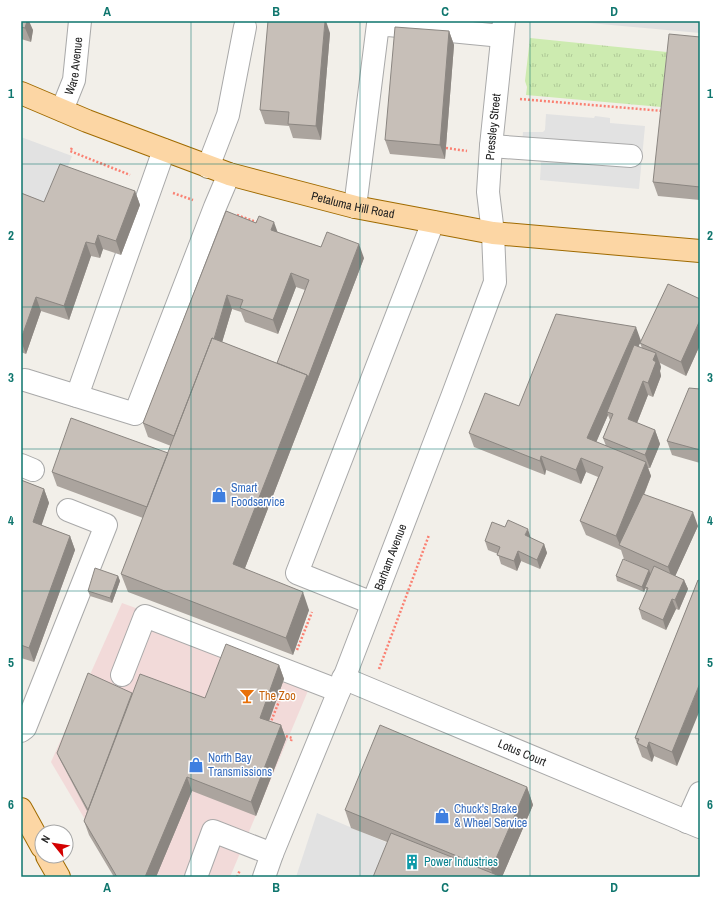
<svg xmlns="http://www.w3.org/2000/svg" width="721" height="898" font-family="'Archivo Narrow',sans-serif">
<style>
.residential{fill:#e0dfdf}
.commercial{fill:#f2dad9}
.grass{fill:url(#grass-tufts)}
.parking{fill:#e2e2e2}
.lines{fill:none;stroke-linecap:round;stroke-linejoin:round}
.minor-casing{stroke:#a9a9a9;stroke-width:24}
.major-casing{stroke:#a06b00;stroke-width:24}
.path{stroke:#fa8072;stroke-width:2.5;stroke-dasharray:2 2;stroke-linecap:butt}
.minor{stroke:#fff;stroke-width:22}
.major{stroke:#fcd6a4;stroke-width:22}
.wall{fill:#aba49e;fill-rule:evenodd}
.shaded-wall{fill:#8b8681}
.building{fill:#c7bfb8;stroke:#8b8681}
.grid{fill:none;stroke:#0f766e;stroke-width:1;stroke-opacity:0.55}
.labels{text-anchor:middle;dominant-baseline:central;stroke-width:3;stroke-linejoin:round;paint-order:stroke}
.street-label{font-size:12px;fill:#222;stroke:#fff}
.shop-label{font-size:12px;fill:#366cbe;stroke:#fff;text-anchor:start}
.food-label{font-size:12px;fill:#c56008;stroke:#fff;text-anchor:start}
.culture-label{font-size:12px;fill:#0d838f;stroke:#fff;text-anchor:start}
.neatline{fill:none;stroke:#0f766e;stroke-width:1.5}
.grid-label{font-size:13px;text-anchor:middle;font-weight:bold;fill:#0f766e}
</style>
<defs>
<pattern id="grass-tufts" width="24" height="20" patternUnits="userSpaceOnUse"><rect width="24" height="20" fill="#cdebb0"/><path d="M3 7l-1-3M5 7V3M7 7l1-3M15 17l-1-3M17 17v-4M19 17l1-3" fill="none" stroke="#b0c997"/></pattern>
</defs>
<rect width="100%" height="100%" fill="#f2efe9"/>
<path class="residential" d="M567 21H700V33Z"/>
<path class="commercial" d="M122 603 315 674 230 877H119L51 762Z"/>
<path class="grass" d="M530 38 667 52 661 107 526 95 527 87 525 81Z"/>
<path class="parking" d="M546 114 594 118 595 116 610 118V123L645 126 639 189 540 180 541 163 540 161 521 158 523 132H543L545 130Z
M21 137 72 156 50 211 21 201Z
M317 813 397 847 384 877H296Z"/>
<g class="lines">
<g class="minor-casing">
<g id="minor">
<path id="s1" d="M62 110 74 80 80 21"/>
<path d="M491 146 631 156"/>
<path d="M208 167 228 115 245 27"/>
<path d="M355 207 378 24 502 36"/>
<path d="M25 380 135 414 215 207 229 174"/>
<path d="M77 396 164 150"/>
<path d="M21 465 33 470"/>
<path d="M372 603 297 573 433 222"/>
<path d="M122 675 145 616 339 691"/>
<path id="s2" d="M343 678 700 827"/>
<path d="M21 731 25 728 106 525 68 510"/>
<path d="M687 822 700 793"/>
<path d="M196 877 213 831 272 854"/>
<path id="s3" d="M264 877 272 854 339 691 452 397 495 282 493 233 488 192 491 146 504 21"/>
</g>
</g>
<g class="major-casing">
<g id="major">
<path id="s4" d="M21 93 87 121 229 174 355 207 493 233 700 251"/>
<path d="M21 809 42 847"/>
<path d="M47 856 59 877"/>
</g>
</g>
<path class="path" d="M520 99 663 111
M72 148 70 151 130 175
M446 148 467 151
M173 193 193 200
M237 215 259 223
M297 650 312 612
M379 669 429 535
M270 724 282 694
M282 735 292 738 291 741
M237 877 240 870"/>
<use href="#minor" class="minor"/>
<use href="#major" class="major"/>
</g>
<path class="wall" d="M21 21 33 30 31 42 21 39Z
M449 31 454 45 445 159 390 154 385 140Z
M330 33 321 140 293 138 289 126 265 124 260 110Z
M700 37V200L658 196 653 182Z
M135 191 140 205 121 255 103 249 100 258 91 256 69 320 41 311 26 354 21 352V193L44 202Z
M226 211 277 232 321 247 364 258 313 392 245 568 309 610 293 655 128 592 121 574 143 518 57 486 52 472 168 453 171 446 148 437 143 423ZM296 287 305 290 277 363 222 342 232 309 241 312 245 322 278 334Z
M700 299V345L686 376 660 363 661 367 660 371 661 376 653 397 648 395 637 423 655 430 660 444 650 468H648L651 476 644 495 698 526 675 576 684 580 688 589 679 610 676 609 666 630 642 619 639 609 647 591 645 588 644 592 617 581 616 576 643 568 624 559 621 550 586 535 580 521 598 477 586 472 581 484 546 470 545 475 474 447 469 433 641 341 638 346 642 348 640 343ZM608 415 610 420 603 438 606 446 596 442Z
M700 389V463L672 455 667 441Z
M21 480 44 489 49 503 41 525 70 536 75 550 34 662 21 658Z
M531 538 544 544 547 553 540 569 521 561 517 571 501 564 498 554 488 550 485 541Z
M118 576 120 581 112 603 90 596 88 591Z
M698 580 677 766 654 756 652 762 642 757 635 738Z
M279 665 284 679 269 721 281 725 286 739 256 816 192 791 156 877H114L89 835 84 821 87 811 59 758 57 753 132 693 205 698Z
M527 787 533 805 502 877 387 842 351 828 345 810Z"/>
<path class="shaded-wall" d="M25 21H29L33 30 31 42 25 28Z
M325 21H326L330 33 321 140 316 126Z
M449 31 454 45 445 159 440 145Z
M135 191 140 205 121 255 116 241Z
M274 222 279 236 271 230Z
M98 235 103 249 100 258 95 244Z
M86 242 91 256 69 320 64 306Z
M359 244 364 258 313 392 240 581 233 564 307 375Z
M291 273 296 287 278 334 273 320Z
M227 295 232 309 218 356 182 451Z
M36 297 41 311 26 354 21 341V339Z
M700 320V345L686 376 681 362Z
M636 327 641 341 609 413 607 412 608 415 592 452 587 438Z
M656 353 661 367 660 371 661 376 653 397 648 383 653 360Z
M643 381 648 395 633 433 628 419Z
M655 430 660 444 650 468 645 455Z
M541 456 546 470 545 475 540 461Z
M581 458 586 472 581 484 576 470Z
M646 462 651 476 623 547 620 545 616 536Z
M44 489 49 503 38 536 33 522Z
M693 512 698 526 673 581 668 567Z
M528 529 531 539 525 535Z
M70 536 75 550 34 662 29 648Z
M544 544 547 553 540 569 537 560Z
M518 551 521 561 517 571 514 561Z
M649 570 651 575 644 592 642 587Z
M118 576 120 581 112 603 110 598Z
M684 580 688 589 679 610 675 600Z
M303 592 309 610 293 655 286 638Z
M672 599 676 609 666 630 663 620Z
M279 665 284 679 265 732 260 718Z
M700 683V710L677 766 672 752Z
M281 725 286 739 256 816 251 802Z
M649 742 654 756 652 762 647 748Z
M187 777 192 791 156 877H145Z
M527 787 533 805 502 877H494L491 870Z"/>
<path class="building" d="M21 21H27L25 28 21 27Z
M268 21H325L316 126 288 124 289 112 260 110Z
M395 27 449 31 440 145 385 140Z
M669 34 700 37V187L653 182Z
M60 164 135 191 116 241 98 235 95 244 86 242 64 306 36 297 21 339V193L44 202Z
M226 211 256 223 259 216 274 222 271 230 321 247 327 232 359 244 308 378 307 375 277 363 309 280 291 273 273 320 240 308 243 300 227 295 214 339 212 338 174 436 143 423Z
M668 284 700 299V320L681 362 640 343Z
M556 314 636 327 587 438 646 462 616 536 580 521 603 467 581 458 576 470 541 456 540 461 469 433 485 393 519 406Z
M212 338 307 375 233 564 303 592 286 638 121 574Z
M634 345 656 353 653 360 656 362 648 383 643 381 628 419 655 430 645 455 603 438 613 414 607 412Z
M689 388 700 389V450L667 441Z
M71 418 168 453 147 507 52 472Z
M21 480 44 489 33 522 70 536 29 648 21 645Z
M643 494 693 512 668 567 619 545Z
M508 520 528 529 525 535 544 544 537 560 518 551 514 561 497 555 500 547 485 541 492 522 505 527Z
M623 559 649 570 642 587 616 576Z
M654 566 684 580 675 600 672 599 663 620 639 609 648 588 645 587Z
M95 568 118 576 110 598 88 591Z
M698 580 700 581V683L672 752 649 742 647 748 637 743 639 739 635 738Z
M226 644 279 665 260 718 281 725 251 802 187 777 145 877H117L84 821 140 674 205 698Z
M88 673 132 693 88 810 57 753Z
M380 725 527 787 491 870 345 810Z
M391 833 502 877H373Z"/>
<path class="grid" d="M191 21V877M360 21V877M530 21V877M21 164H700M21 307H700M21 449H700M21 591H700M21 734H700"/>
<defs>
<g id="shop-bare" transform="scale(1.2)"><path d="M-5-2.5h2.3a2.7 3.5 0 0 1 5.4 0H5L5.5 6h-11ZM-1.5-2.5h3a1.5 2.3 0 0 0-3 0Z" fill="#3f7fe0" stroke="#fff" stroke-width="2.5" paint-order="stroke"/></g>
<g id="bar-bare" transform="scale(1.2)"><path d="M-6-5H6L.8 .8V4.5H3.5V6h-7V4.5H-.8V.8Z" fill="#e8710a" stroke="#fff" stroke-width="2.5" paint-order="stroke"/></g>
<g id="building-bare" transform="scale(1.2)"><path d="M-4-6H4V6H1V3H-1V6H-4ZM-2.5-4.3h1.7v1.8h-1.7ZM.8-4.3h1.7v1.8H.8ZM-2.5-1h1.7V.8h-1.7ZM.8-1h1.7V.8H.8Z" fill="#0f9aa8" stroke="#fff" stroke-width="2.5" paint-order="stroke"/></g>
</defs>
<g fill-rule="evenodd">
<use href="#shop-bare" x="219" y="495"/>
<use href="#bar-bare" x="247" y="696"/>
<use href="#shop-bare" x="196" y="765"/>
<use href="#shop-bare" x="442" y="816"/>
<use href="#building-bare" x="412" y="862"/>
</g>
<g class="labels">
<g class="street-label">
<text stroke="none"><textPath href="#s1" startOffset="46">Ware Avenue</textPath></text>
<text stroke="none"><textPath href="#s3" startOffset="794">Pressley Street</textPath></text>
<text stroke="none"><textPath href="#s4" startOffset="351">Petaluma Hill Road</textPath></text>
<text stroke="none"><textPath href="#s3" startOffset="344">Barham Avenue</textPath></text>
<text stroke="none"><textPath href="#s2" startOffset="194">Lotus Court</textPath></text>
</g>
<g class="shop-label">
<text x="231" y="488">Smart<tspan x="231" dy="14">Foodservice</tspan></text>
<text x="208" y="758">North Bay<tspan x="208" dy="14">Transmissions</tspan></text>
<text x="454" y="809">Chuck's Brake<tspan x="454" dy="14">&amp; Wheel Service</tspan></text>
</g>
<g class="food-label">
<text x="259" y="696">The Zoo</text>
</g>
<g class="culture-label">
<text x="424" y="862">Power Industries</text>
</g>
</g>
<rect width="721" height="898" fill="none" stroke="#ffffff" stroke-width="44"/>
<g transform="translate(54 844) rotate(300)"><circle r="19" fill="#ffffff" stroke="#a7a7a7"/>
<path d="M0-3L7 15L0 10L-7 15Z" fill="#d40000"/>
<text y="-6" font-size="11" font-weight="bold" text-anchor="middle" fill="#222222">N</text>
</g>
<rect x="22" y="22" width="677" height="854" class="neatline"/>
<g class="grid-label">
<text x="107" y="16">A</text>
<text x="276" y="16">B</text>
<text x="445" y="16">C</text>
<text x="614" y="16">D</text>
<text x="11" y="98">1</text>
<text x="710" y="98">1</text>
<text x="11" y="240">2</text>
<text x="710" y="240">2</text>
<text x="11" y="382">3</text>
<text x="710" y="382">3</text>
<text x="11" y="525">4</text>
<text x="710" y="525">4</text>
<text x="11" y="667">5</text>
<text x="710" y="667">5</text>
<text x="11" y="809">6</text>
<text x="710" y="809">6</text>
<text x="107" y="892">A</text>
<text x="276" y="892">B</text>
<text x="445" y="892">C</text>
<text x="614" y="892">D</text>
</g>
</svg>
